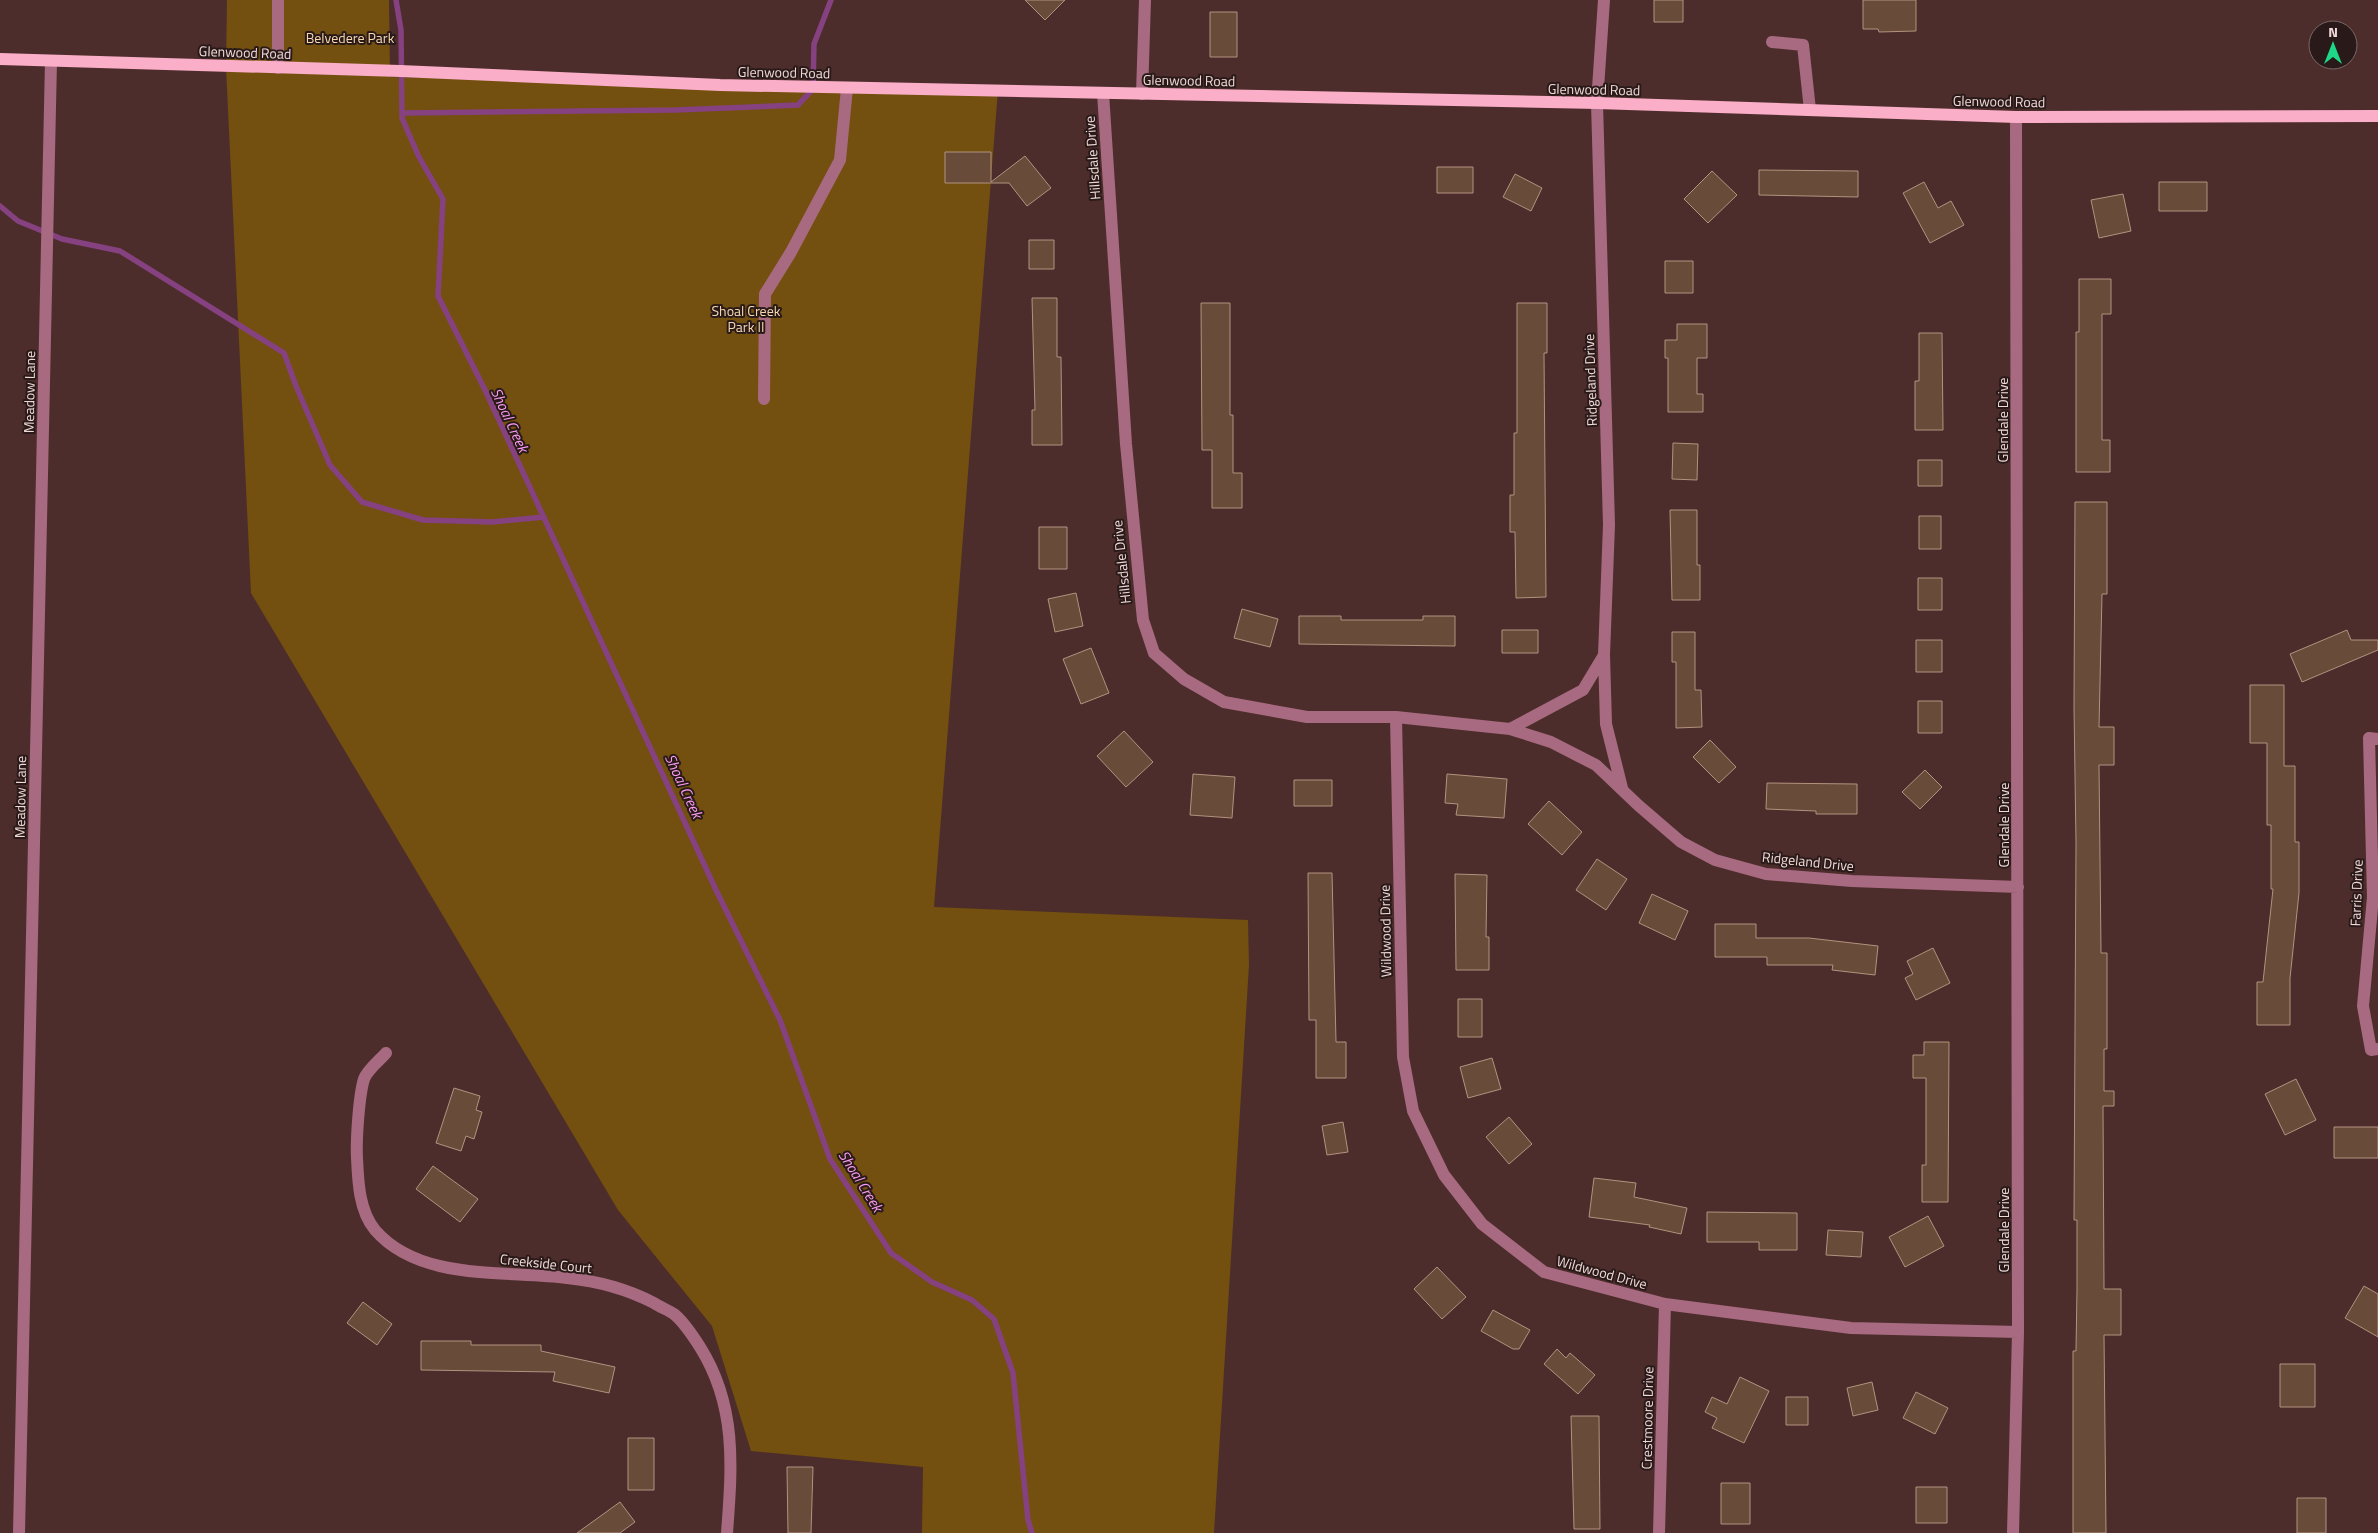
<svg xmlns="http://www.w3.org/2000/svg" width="2378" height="1533" font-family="'Titillium Web',sans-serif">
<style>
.green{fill:#73500f}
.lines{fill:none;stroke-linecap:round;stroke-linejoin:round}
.stream{stroke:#864181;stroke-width:5.5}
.building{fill:#694b3a;stroke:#b3927f}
.minor{stroke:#a86a80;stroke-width:12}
.major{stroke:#faaec8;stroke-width:12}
.labels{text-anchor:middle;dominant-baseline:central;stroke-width:4;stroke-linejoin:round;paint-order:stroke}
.park-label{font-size:14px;fill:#f5d8af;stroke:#291a19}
.street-label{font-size:14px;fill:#f0dad8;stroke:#291a19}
.water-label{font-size:15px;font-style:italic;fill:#fb9bf2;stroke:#291a19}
</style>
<rect width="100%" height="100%" fill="#4d2d2b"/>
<path class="green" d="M227 0H389L390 77 998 90 934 907 1248 920 1249 965 1214 1533H922L923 1467 751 1451 712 1326 618 1210 251 593 226 67Z"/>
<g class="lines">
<path class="stream" d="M396 0 401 30 402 118 419 157 443 199 438 296 485 390 716 890 780 1020 830 1159 891 1253 932 1282 972 1300 994 1319 1013 1373 1028 1520 1032 1533
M402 113 675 110 798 105 813 89 814 44 831 0
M0 206 18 221 62 239 120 251 284 353 296 386 330 465 362 502 423 520 492 522 544 517"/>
</g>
<path class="building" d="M1025 0H1065L1045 20Z
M1654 0H1683V22H1654Z
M1863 0H1916V31L1879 32 1878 29H1863Z
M1210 12H1237V57H1210Z
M945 152H991V182L1025 156 1051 188 1027 206 1009 183H945Z
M1437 167H1473V193H1437Z
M1759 170 1858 171V197L1759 195Z
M1712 171 1737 195 1708 223 1684 199Z
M1515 174 1542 188 1531 211 1503 197Z
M1924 182 1938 208 1951 201 1964 225 1930 243 1903 193Z
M2159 182H2207V211H2159Z
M2123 194 2131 231 2099 238 2091 200Z
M1029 240H1054V269H1029Z
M1665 261H1693V293H1665Z
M2079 279H2111V314H2102V440H2110V472H2076V332H2079Z
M1032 298H1057V357H1061L1062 445H1032V410H1035Z
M1201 303H1230V415H1233V473H1242V508H1212V450H1202Z
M1517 303H1547V353H1544L1546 597 1516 598 1515 532H1510V495H1514V433H1517Z
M1677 324H1707V358H1697V394H1703V412H1668V358H1665V340H1677Z
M1919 333H1942L1943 430H1915V381H1919Z
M1673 443 1698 444 1697 480 1672 479Z
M1918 460H1942V486H1918Z
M2075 502H2107V594H2102L2099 727H2114V765H2099L2101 953H2107V1049H2104V1091H2114V1106H2103L2104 1289H2121V1335H2104L2106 1533H2073V1351H2076L2077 1289V1220H2074L2076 843 2074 707Z
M1670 510H1697V565H1700V600H1672Z
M1919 516H1941V549H1919Z
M1039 527H1067V569H1039Z
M1918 578H1942V610H1918Z
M1076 593 1083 626 1055 632 1048 599Z
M1242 609 1278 619 1270 647 1234 638Z
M1299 616H1341V620H1423V616H1455V646L1299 644Z
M1502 630H1538V653H1502Z
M2347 630 2351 640H2378V650L2302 682 2290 654Z
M1672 632H1695V690H1701L1702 727 1676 728V662H1672Z
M1916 640H1942V672H1916Z
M1091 648 1109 693 1081 704 1063 659Z
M2250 685H2284V766H2295V842H2299V893L2290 978V1025H2257V982H2263L2273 889H2271V825H2267V743H2250Z
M1918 701H1942V733H1918Z
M1124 731 1153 762 1126 787 1097 756Z
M1710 740 1736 767 1719 783 1693 757Z
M1925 770 1942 787 1920 809 1902 792Z
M1193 774 1235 777 1232 818 1190 815Z
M1447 774 1507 779 1504 818 1456 815 1458 804 1445 803Z
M1294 780H1332V806H1294Z
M1767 783 1857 784V814H1816V811L1766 809Z
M1549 801 1582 832 1562 855 1528 824Z
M1597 859 1627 879 1606 910 1576 890Z
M1308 873H1332L1336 1042H1346V1078H1316V1020H1309Z
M1455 874 1487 875 1486 937H1489V970H1456Z
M1652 894 1688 911 1675 940 1639 923Z
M1715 924H1756V938H1809L1878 946 1875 975 1832 970 1833 965H1767V957H1715Z
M1933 948 1950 983 1916 1000 1905 978 1913 974 1907 961Z
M1458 999H1482V1037H1458Z
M1924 1042H1949L1948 1202H1922V1165H1926V1078H1913V1055H1924Z
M1492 1058 1501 1089 1468 1098 1460 1067Z
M2296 1079 2316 1120 2285 1135 2265 1094Z
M454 1088 480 1096 476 1110 482 1112 474 1139 466 1136 461 1151 436 1143Z
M1509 1117 1532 1144 1509 1164 1486 1137Z
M1343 1122 1348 1152 1327 1155 1322 1126Z
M2334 1127H2378V1158H2334Z
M433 1166 478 1199 460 1222 416 1189Z
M1594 1178 1636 1183 1634 1197 1687 1208 1681 1234 1649 1227 1650 1225 1589 1217Z
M1707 1212 1797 1213V1250H1759V1242H1707Z
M1928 1216 1944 1246 1905 1267 1889 1237Z
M1828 1230 1863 1232 1861 1257 1826 1255Z
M1437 1267 1466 1297 1442 1319 1414 1289Z
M2364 1286 2378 1294V1337L2345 1318Z
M363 1302 392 1324 377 1345 347 1323Z
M1493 1310 1530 1330 1519 1349H1513L1481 1331Z
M421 1341H471V1345H541V1351L615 1367 609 1393 553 1381 555 1372 421 1370Z
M1557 1349 1566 1358 1570 1353 1595 1375 1578 1394 1544 1364Z
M2280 1364H2315V1407H2280Z
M1740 1377 1769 1391 1744 1443 1712 1428 1717 1418 1705 1412 1712 1397 1727 1404Z
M1872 1382 1878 1410 1853 1416 1847 1388Z
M1916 1392 1948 1408 1935 1434 1903 1418Z
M1786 1397H1808V1425H1786Z
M1571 1416H1599L1600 1529H1574Z
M628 1438H654V1490H628Z
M787 1467H813L811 1533H788Z
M1721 1483H1750V1524H1721Z
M1916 1487H1947V1523H1916Z
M2297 1498H2326V1533H2297Z
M620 1502 635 1522 620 1533H577Z"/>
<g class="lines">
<path class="minor" d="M1772 42 1803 45 1810 110
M278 68V0
M1103 93 1126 444 1143 620 1154 653 1184 679 1224 702 1307 717H1396L1510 729 1551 742 1596 765 1638 805 1681 842 1715 860 1766 874 1852 881 2018 887
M1142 94 1145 0
M764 399 765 294 791 252 840 160 847 88
M1604 655 1606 724 1622 788
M1396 717 1403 1057 1413 1111 1444 1175 1482 1224 1544 1272 1665 1304 1851 1328 2018 1332
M1510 729 1583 690 1604 655 1609 525 1597 103 1604 0
M2378 739 2369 738 2373 897 2363 1006 2371 1050 2378 1049
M386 1053C380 1060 367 1070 364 1079 359 1095 356 1140 357 1158 358 1181 359 1211 375 1230 420 1282 506 1270 567 1278 597 1281 627 1289 654 1303 660 1307 668 1310 674 1314 684 1322 693 1336 700 1347 737 1406 732 1466 727 1533
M19 1533 51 61
M1659 1533 1665 1304
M2013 1533 2018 1332 2016 117"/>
<path class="major" d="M0 59 400 71 720 85 1597 103 2016 117 2378 116"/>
</g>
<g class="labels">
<g class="park-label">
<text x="350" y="37">Belvedere Park</text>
<text x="746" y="310">Shoal Creek<tspan x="746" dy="16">Park II</tspan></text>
</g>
<g class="street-label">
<text transform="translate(245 52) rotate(2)">Glenwood Road</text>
<text transform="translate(784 72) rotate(1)">Glenwood Road</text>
<text transform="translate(1189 80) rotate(1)">Glenwood Road</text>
<text transform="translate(1594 89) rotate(1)">Glenwood Road</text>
<text transform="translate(1999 101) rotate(1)">Glenwood Road</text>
<text transform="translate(1092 158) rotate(-94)">Hillsdale Drive</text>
<text transform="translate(1590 380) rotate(-92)">Ridgeland Drive</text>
<text transform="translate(29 392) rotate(-89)">Meadow Lane</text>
<text transform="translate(2002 420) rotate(-90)">Glendale Drive</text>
<text transform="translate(1121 562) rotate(-96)">Hillsdale Drive</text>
<text transform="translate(20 797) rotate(-89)">Meadow Lane</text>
<text transform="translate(2003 825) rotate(-90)">Glendale Drive</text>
<text transform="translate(1808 861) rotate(6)">Ridgeland Drive</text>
<text transform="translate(2356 893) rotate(-88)">Farris Drive</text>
<text transform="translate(1385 931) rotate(-91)">Wildwood Drive</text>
<text transform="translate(2003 1230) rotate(-90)">Glendale Drive</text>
<text transform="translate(546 1263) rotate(6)">Creekside Court</text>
<text transform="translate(1602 1272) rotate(15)">Wildwood Drive</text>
<text transform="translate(1647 1418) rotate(-89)">Crestmoore Drive</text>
</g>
<g class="water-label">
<text transform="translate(510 420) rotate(65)">Shoal Creek</text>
<text transform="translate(684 786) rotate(65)">Shoal Creek</text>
<text transform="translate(861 1181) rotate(58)">Shoal Creek</text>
</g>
</g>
<g transform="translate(2333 45)"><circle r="24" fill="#291a19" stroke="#796765"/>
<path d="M0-4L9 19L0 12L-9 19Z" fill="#1fd887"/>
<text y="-8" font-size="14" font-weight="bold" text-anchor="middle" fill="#f0dad8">N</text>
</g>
</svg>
